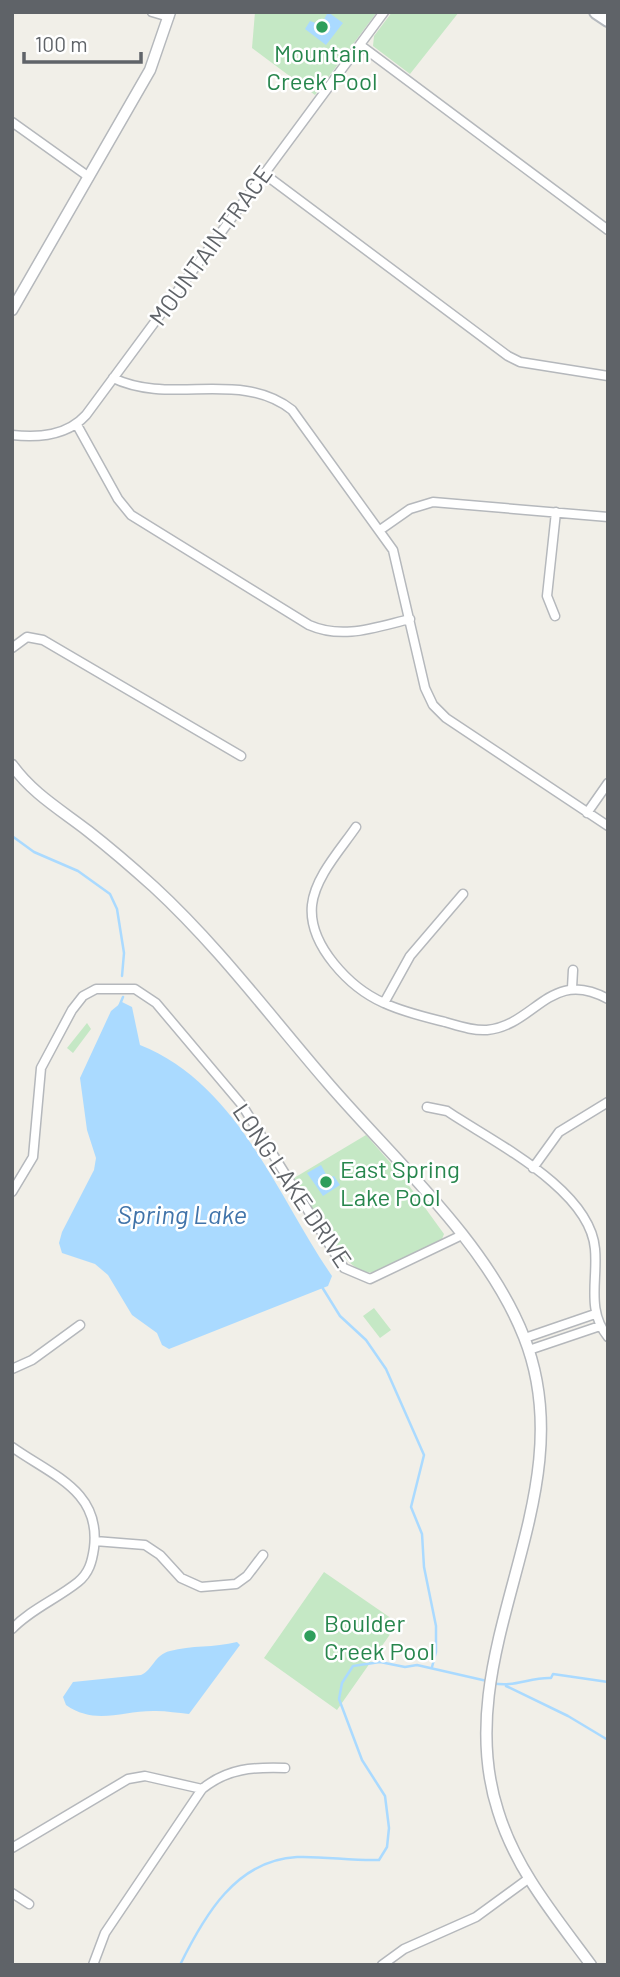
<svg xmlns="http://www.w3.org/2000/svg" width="620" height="1977" font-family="Barlow,sans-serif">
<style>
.green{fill:#c5e8c5}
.water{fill:#aadaff}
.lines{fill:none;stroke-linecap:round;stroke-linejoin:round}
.stream{stroke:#aadaff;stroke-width:2.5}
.minor-casing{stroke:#b5b8bc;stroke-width:11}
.tertiary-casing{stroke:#b5b8bc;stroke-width:13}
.secondary-casing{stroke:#b6babf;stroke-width:16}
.minor{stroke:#fff;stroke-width:8}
.tertiary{stroke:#fff;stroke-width:10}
.secondary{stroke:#fff;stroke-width:12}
.leisure-dot{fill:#2e9e5b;stroke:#fff;stroke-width:2.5}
.labels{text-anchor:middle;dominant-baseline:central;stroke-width:5;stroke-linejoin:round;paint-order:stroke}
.leisure-label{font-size:24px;fill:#27864d;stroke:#fff;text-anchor:start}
.street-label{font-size:24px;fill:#5f6368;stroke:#fff}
.water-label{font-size:26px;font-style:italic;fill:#4174aa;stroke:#fff}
</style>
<rect width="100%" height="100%" fill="#f1efe8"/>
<path class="green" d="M255 12H377L315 95 252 48Z
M392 12H459L410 74 373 46 374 36Z
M87 1023 91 1029 73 1053 67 1048Z
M366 1135 402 1176 444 1234 442 1239C420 1249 397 1265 374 1272 345 1280 307 1199 294 1178Z
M374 1308 391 1330 380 1338 363 1316Z
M324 1572 398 1623 337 1710 264 1658Z"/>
<path class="water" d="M328 12 343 23 326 45 305 29 310 21 321 25Z
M122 1002 132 1007 140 1045C238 1084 277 1196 332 1276L328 1286 169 1349 162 1345 157 1333 132 1315 108 1275 95 1264 62 1253 59 1243 62 1232 94 1170 96 1158 87 1130 80 1078 111 1011Z
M321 1165 328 1178 334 1176 340 1185 323 1196 307 1173Z
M237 1642 240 1645 189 1714C178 1713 167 1711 156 1711 123 1710 96 1726 66 1705L63 1697 73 1682 141 1675C153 1670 154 1655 170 1651 191 1645 214 1648 237 1642Z"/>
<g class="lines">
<path class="stream" d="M12 836 34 852 78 871 110 894 117 909 124 953 122 976
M118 1009 123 997
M322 1287 340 1316 366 1340 386 1369 424 1455 411 1507 422 1534 424 1567 436 1626V1652L432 1667
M493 1683C512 1688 531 1677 551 1678L553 1674 608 1682
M506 1686 568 1716 608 1740
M180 1965C204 1916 236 1860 297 1857 324 1856 352 1861 379 1860L387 1847 389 1828 385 1796 362 1760 339 1699 342 1683 353 1666 380 1662 405 1667 417 1665 487 1681"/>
<g class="minor-casing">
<path id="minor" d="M152 12 169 17
M360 45 608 230
M12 122 89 177
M263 173 508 356 520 362 608 376
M113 378C171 406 240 369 292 410L393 550 425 688 433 705 446 718 608 826
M77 425 118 499 131 515 309 625C343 640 376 627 410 619
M12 435C39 438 67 436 86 415L384 12
M380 530 410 509 433 502 608 517
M555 616 547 596 556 512
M12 648 27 637 43 640 241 756
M587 813 608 783
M356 827C341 849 315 877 312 905 308 945 350 988 384 1003 403 1012 425 1017 445 1022 459 1026 473 1031 487 1030 536 1025 550 967 608 999
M572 988 573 970
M384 1003 410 956 463 894
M427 1107 447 1111C493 1142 590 1189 595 1249 598 1280 586 1310 608 1337
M533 1168 559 1132 608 1102
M12 1192 33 1157 41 1068 72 1010 83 996 96 989H135L156 1003 242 1105 344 1268 370 1279 462 1235
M525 1338 595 1314
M529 1350 600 1326
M12 1369 32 1360 80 1325
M12 1447C53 1476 101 1491 94 1548 92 1562 89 1573 78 1582 57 1599 31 1609 12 1629
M95 1541 145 1545 160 1555 181 1578 201 1587 236 1584 247 1576 263 1555
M12 1848 128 1779 145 1776 202 1789
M12 1893 29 1904
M93 1965 105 1933 202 1789C228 1768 253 1767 285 1768
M382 1965 404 1949 476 1917 528 1879"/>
</g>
<g class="tertiary-casing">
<path id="tertiary" d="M12 310 150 70 170 12
M12 765C33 794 61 810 88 831 111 849 133 868 154 887 218 946 270 1016 327 1082 393 1159 487 1242 524 1337 588 1498 446 1650 498 1811 516 1870 555 1916 591 1965"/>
</g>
<g class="secondary-casing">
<path id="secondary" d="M596 12 608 20"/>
</g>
<use href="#minor" class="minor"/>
<use href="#tertiary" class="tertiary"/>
<use href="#secondary" class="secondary"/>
</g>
<g class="leisure-dot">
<circle cx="322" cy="27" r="7"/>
<circle cx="326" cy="1182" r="7"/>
<circle cx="310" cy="1636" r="7"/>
</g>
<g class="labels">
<g class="leisure-label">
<text x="322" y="52" text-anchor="middle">Mountain<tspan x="322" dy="28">Creek Pool</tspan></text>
<text x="340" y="1168">East Spring<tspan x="340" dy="28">Lake Pool</tspan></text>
<text x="324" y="1622">Boulder<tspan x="324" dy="28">Creek Pool</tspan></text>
</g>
<g class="street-label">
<text transform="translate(210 245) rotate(-54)">MOUNTAIN TRACE</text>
<text transform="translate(293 1185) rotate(56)">LONG LAKE DRIVE</text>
</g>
<g class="water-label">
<text x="182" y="1213">Spring Lake</text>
</g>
</g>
<rect width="620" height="1977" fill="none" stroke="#5f6368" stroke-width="28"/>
<path d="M24 52v10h117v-10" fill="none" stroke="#5f6368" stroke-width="3.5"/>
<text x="35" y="52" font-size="21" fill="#5f6368" stroke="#ffffff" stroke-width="5" paint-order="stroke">100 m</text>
</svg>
